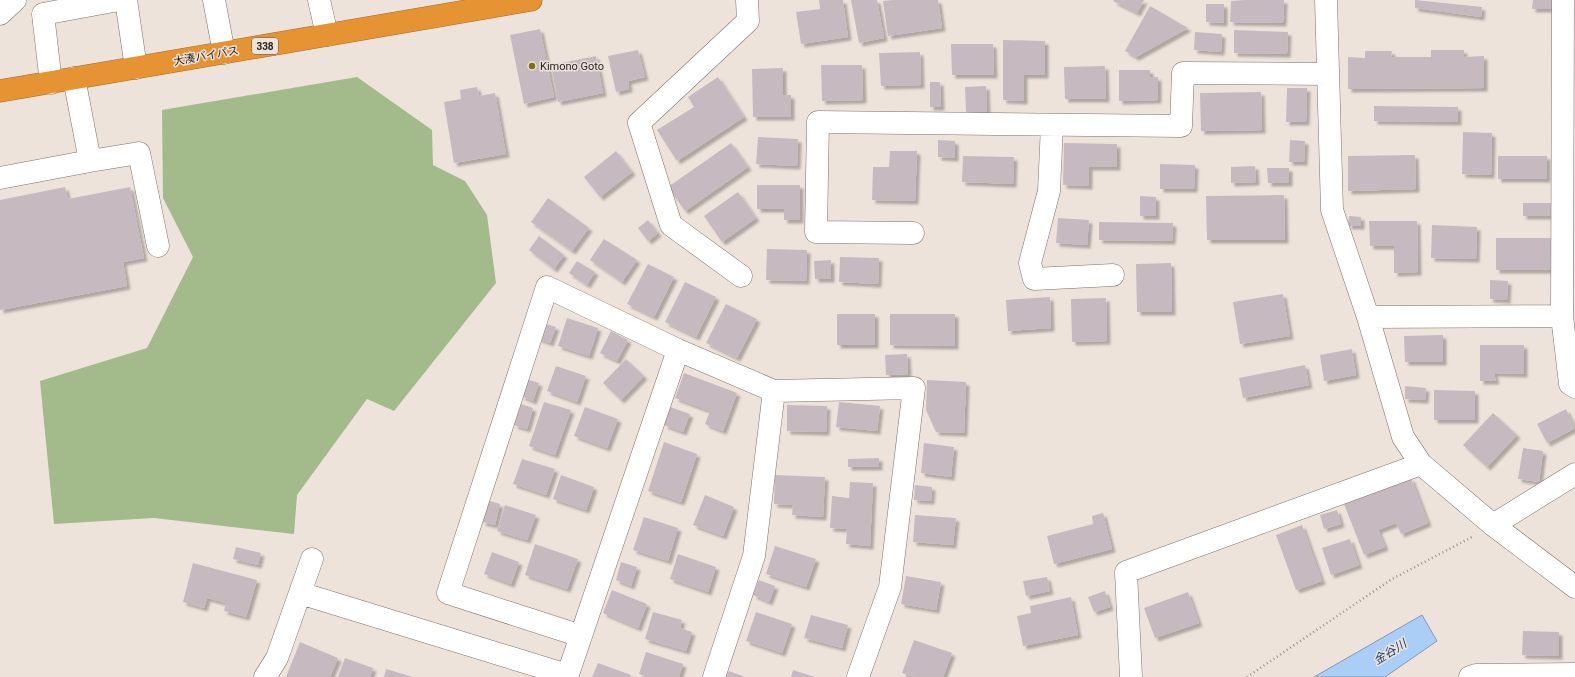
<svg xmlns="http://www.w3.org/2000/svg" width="1575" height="677" font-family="Roboto,'Noto Sans JP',sans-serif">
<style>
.green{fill:#a3bb8a}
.water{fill:#abcef6;stroke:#8299b4}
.building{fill:#c6bac0;filter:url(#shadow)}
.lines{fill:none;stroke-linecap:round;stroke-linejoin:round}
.minor-casing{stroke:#7b716a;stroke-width:23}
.highway-casing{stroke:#a16a2b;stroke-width:23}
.path{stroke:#99918b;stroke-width:2.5;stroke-dasharray:1 3;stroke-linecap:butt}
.minor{stroke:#fff;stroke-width:22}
.highway{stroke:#e69334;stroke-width:22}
.poi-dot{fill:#7c6f0d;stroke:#eee3db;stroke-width:1.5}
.labels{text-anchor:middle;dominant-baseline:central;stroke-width:3;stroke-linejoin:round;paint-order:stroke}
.shield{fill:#eee3db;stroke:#5f5955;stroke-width:1}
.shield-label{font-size:10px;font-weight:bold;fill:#221e1b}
.street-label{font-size:11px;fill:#221e1b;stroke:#eee3db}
.poi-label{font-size:11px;fill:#221e1b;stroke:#eee3db;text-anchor:start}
.water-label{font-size:12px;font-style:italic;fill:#18416b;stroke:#eee3db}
</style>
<defs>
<filter id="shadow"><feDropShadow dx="3.5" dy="3.5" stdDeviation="1" flood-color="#0004"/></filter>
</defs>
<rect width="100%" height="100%" fill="#eee3db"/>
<path class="green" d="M357 77 432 130 433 165 465 181 487 215 496 283 394 411 367 399 297 495 294 534 154 518 54 524 40 381 147 348 193 257 163 198 162 110Z"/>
<path class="water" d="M1422 615 1437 641 1385 677H1314Z"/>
<path class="building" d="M819 0H843L848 37 801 44 796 12 820 9Z
M851 0H877L884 38 859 43Z
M893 0H938L942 28 888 36 883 1Z
M1114 0H1144L1137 13 1113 1Z
M1245 0H1284L1283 23 1230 22 1231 1Z
M1415 0 1482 7 1481 17 1415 8Z
M1533 0H1552L1551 9H1532Z
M1206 4H1224V23L1206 22Z
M1150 6 1188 28 1136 57 1125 51Z
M540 29 554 97 524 104 510 35Z
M1234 30 1288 32 1287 54 1234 53Z
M1195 32 1222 34 1221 52 1194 50Z
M1003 40 1045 41V75H1024V101L1003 100Z
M951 44H993L994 75H952Z
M638 50 645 77 628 81 629 89 616 92 608 56Z
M1431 50H1464V57L1484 56V88L1348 89V57L1365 58V51H1392L1391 57H1431Z
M920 52 921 85 881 86 879 53Z
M596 56 603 93 558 102 551 65Z
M821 65H862L863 100 822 101Z
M1105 66 1106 99H1065L1064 67Z
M783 68V95H791V117H753L752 69Z
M1119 70H1150V77H1158V100L1119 101Z
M718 77 744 117 677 161 657 130 694 107 688 97Z
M930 82H940L941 107H930Z
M986 86 987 112H966L965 87Z
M477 87 479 96 495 93 506 154 454 163 444 102 461 99 460 90Z
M1287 88H1307L1306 122H1286Z
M1261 92 1262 130 1201 131 1200 93Z
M1374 106 1458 107V122L1374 121Z
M1463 132 1492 133 1491 175 1462 174Z
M758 137 798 139 797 166 756 164Z
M938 140 955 141V158L938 157Z
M1290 140 1305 141 1304 162H1289Z
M731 143 748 167 685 211 668 187Z
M1064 143 1117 144V167H1089V186L1063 185Z
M616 151 632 172 600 197 584 177Z
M890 151H917L915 201 872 200 873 167H889Z
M1415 155 1416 189 1348 191V156Z
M963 156 1014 157 1013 184 962 182Z
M1498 156H1547V179H1498Z
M1160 164 1195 165 1194 189H1160Z
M1255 166 1256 182 1231 183V167Z
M1267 168H1289V183H1268Z
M757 185H800V220H784V209H757Z
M65 187 68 199 130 187 144 258 123 262 127 286 0 310V200Z
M738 192 756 218 722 242 704 216Z
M1284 195 1285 240H1207L1206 196Z
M1140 196 1156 197V216H1140Z
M548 198 589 228 572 251 531 222Z
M1523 203H1552V216H1523Z
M1349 216 1361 217V226H1348Z
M1058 218 1089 220 1087 245 1056 243Z
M648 220 658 233 648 241 638 228Z
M1369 221H1417L1418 272 1394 273V246H1370Z
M1099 222 1173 223 1172 241 1099 240Z
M1432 225 1477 227 1476 259 1431 258Z
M539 236 564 255 554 269 529 250Z
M1496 238H1552V270H1496Z
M604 239 637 260 622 282 590 260Z
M767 249 807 250 806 281 766 280Z
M840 257 879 258 878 284 839 282Z
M831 260V279H815L814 261Z
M577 261 595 272 587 285 569 273Z
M1171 263 1172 312H1137L1136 264Z
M648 264 674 277 654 317 627 304Z
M1490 280 1508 281 1507 300 1490 299Z
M685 282 716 297 696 337 665 322Z
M1283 294 1290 336 1240 344 1233 302Z
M1050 297 1051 328 1008 331 1006 300Z
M1106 298 1107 341 1072 342 1071 299Z
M726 304 757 319 737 358 706 343Z
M837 314H875V345H837Z
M890 314H955V346L890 345Z
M567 318 598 328 589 356 558 346Z
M543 323 556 327 550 343 537 338Z
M611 331 628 340 617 361 600 353Z
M1443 335V362H1405L1404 336Z
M1480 345H1524V374L1494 373 1496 381H1480Z
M1352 349 1356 375 1324 381 1320 355Z
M907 354 908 374 886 375 885 355Z
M626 359 644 376 621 400 603 383Z
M1305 365 1309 385 1243 398 1239 378Z
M556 366 586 376 577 402 547 391Z
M684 373 737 393 723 431 705 424 710 411 675 398Z
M526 379 539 383 533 401 521 396Z
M927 380 966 382 964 433 936 432 926 410Z
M1405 386 1426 388 1425 400 1405 399Z
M1434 390 1475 391V420H1434Z
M544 402 571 410 555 455 529 446Z
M839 402 880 406 877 431 836 427Z
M521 404 533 408 527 429 514 425Z
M787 405 827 406 826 432 787 431Z
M585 407 618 419 607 448 574 436Z
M670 407 690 414 683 432 664 425Z
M1566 409 1575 428 1547 443 1537 424Z
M1493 413 1517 435 1487 467 1463 445Z
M664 442 697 454 681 502 648 491Z
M924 443 954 447 951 477 921 473Z
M1523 448 1543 451 1539 482 1518 479Z
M879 458V467H848V459Z
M522 459 555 469 546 495 513 484Z
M561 475 594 487 586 510 553 499Z
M775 475 825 477 823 517 792 515 793 505 774 504Z
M1411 478 1428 523 1401 534 1396 523 1378 530 1385 547 1364 555 1344 504Z
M850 482 873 483 870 546 846 544 847 529 830 528 832 496 849 498Z
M915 485 932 487 931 501 914 500Z
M705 495 734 507 723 536 693 525Z
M487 500 500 504 495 525 482 522Z
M505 505 536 515 527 540 497 531Z
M1337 510 1341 524 1324 529 1320 515Z
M1103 513 1112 549 1054 564 1047 536 1093 524 1092 516Z
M915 515 956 518 953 545 913 542Z
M644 517 678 528 668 561 633 550Z
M1302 525 1322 581 1296 590 1276 535Z
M1350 539 1359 565 1331 575 1322 548Z
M535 544 578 559 567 589 525 575Z
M775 546 816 559 806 587 766 574Z
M236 547 261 553 258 565 233 559Z
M492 552 519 562 511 584 484 574Z
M678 554 716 567 708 592 670 579Z
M621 562 637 567 631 586 616 580Z
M193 563 257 580 246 617 224 611 226 603 207 598 204 608 183 602Z
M906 576 941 582 936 610 901 604Z
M1047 577 1050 591 1026 596 1023 581Z
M759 580 775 586 769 602 753 595Z
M612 590 647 604 638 628 603 613Z
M1105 591 1110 607 1094 612 1088 597Z
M1188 592 1199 623 1155 638 1144 608Z
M1071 597 1078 635 1023 646 1017 616 1031 613 1030 606Z
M653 612 682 620 680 628 692 632 686 651 645 639Z
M756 612 792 624 782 653 746 641Z
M811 615 848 625 842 648 804 638Z
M1523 631 1559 632V656L1522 655Z
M914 640 952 653 943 677H914L902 673Z
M300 642 338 658 330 677H286Z
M646 652 683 664 679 677H648L639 674Z
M345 658 373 668 370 677H338Z
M598 663 631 675 630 677H592Z
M386 669 413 677H384Z
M793 670 815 677H791Z
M729 671 745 677H726Z"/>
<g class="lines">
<g class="minor-casing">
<path id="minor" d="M126 0 136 68
M214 0 224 53
M319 0 327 35
M1326 0 1332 210 1368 317 1403 437 1421 464 1493 525 1575 587
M1563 0 1562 316 1570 384 1575 387
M0 14 15 0
M51 83 43 14 119 0
M1052 125 1049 191 1030 263 1034 279 1113 275
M90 161 139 153 158 246
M0 178 90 161 74 78
M913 233 816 232 818 122 1181 126 1183 73 1327 74
M741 276 671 225 639 123 748 21 747 0
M1368 317 1562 316
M1493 525 1575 474
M300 593 567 675
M581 636 448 593 547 287 678 350 774 391 914 388 890 587 858 677
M265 677 277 658 312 559
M567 677 678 350
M714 677 754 556 774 391
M1131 677 1126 572 1421 464
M1470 677 1476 675 1575 674"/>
</g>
<g class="highway-casing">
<path id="highway" d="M0 91 531 0"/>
</g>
<path class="path" d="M1247 677 1392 579 1472 537"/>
<use href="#minor" class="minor"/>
<use href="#highway" class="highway"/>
</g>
<circle class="poi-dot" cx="532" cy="66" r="4"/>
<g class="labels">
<rect class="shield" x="252" y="38" width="26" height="16" rx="3"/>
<g class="shield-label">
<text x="265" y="46">338</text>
</g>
<g class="street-label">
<text transform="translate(206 56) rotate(-10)">大湊バイパス</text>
</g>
<g class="poi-label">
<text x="540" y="66">Kimono Goto</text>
</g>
<g class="water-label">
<text transform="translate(1390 652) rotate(-32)">金谷川</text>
</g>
</g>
</svg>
